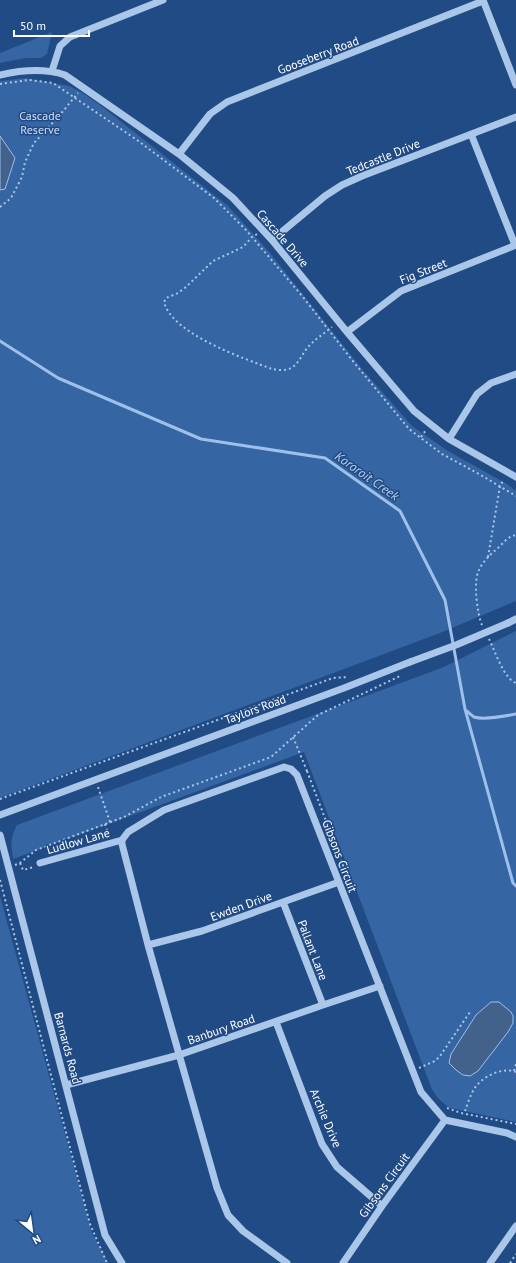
<svg xmlns="http://www.w3.org/2000/svg" width="516" height="1263" font-family="'PT Sans',sans-serif">
<style>
.green{fill:#3565a2}
.water{fill:#43628b;stroke:#9ec0ea}
.lines{fill:none;stroke-linecap:round;stroke-linejoin:round}
.stream{stroke:#9ec0ea;stroke-width:3}
.path{stroke:#aac6e9;stroke-width:2;stroke-dasharray:2 3;stroke-linecap:butt}
.minor{stroke:#aac6e9;stroke-width:7}
.minor-bridge{stroke:#aac6e9;stroke-width:7}
.labels{text-anchor:middle;dominant-baseline:central;stroke-width:3;stroke-linejoin:round;paint-order:stroke}
.street-label{font-size:12px;fill:#fff;stroke:#214b85}
.park-label{font-size:12px;fill:#cee0f7;stroke:#214b85}
.water-label{font-size:13px;font-style:italic;fill:#b5d0f1;stroke:#214b85}
</style>
<rect width="100%" height="100%" fill="#214b85"/>
<path class="green" d="M52 32 47 54 41 58H26L0 63V53Z
M25 78 69 86 81 92 100 105 228 206 270 253 362 369 412 426 448 451 507 484 516 491V601L440 633 0 798V81Z
M516 631V1122L450 1108C441 1102 436 1097 431 1087L304 752 13 859C11 846 10 838 17 825L444 667Z
M0 896 92 1233 108 1263H0Z"/>
<path class="water" d="M0 136 15 158 5 189 0 190Z
M491 1002H499L511 1012 513 1016V1023L508 1032 478 1071 470 1076 463 1075 456 1070 449 1063 451 1054 476 1015Z"/>
<g class="lines">
<path class="stream" d="M0 341 58 378 201 439 325 458 400 511 445 600 465 709 513 883 516 886
M467 711C469 713 471 715 474 717 483 720 506 716 516 714"/>
<path class="path" d="M0 84 29 80 53 83 137 140 214 198 246 230 303 297 352 360 409 429 442 454 479 474 516 496
M0 207 11 198 22 177 25 162 34 143 59 116 78 93
M257 234 252 237 243 247 213 261 186 287 178 293 166 298 164 302C172 334 243 358 272 369 278 370 285 371 291 368 299 364 303 352 309 346 316 338 324 334 332 327
M421 437 426 430
M488 557 500 486 504 479
M482 625C477 614 473 580 479 570 483 561 491 554 499 547 504 542 509 536 516 535
M489 639C495 651 504 679 516 683
M293 737 307 771
M307 771 350 884
M98 787 110 822
M0 799 333 678 348 677
M105 824 109 836
M20 863 23 870 34 867
M15 865 20 863 36 850 124 817 161 797 271 757 318 715 400 676
M0 880 90 1224 107 1263
M419 1068 435 1061 440 1056 470 1012
M514 1071 516 1064
M447 1108 461 1113 516 1124
M465 1111C468 1103 471 1092 477 1085 486 1075 503 1067 516 1072
M510 1263 516 1254"/>
<path class="minor" d="M483 0 516 85
M52 71 60 46 70 37 163 0
M0 75C22 70 44 68 65 75L179 154 233 198 272 240 347 332 414 411 449 439 516 477
M471 134 515 245
M179 154 210 114 227 102 483 1
M272 240 325 196 342 185 362 176 516 117
M347 332 401 291 516 245
M449 439 477 394 491 383 516 374
M508 623 516 619
M0 815 344 688 410 662
M0 835 105 1235 122 1263
M122 840 128 832 164 810 284 767 291 769 297 775 421 1092 445 1120 382 1206 343 1263
M122 840V844L148 945 217 1188 228 1215 243 1231 287 1263
M40 863 122 840
M283 902 323 1005
M148 945 202 931 339 882
M276 1022 322 1144 337 1167 382 1206
M66 1085 179 1055 323 1005 380 986
M445 1120 507 1133 516 1137
M490 1263 516 1226"/>
<path class="minor-bridge" d="M410 662 456 645 508 623"/>
</g>
<g class="labels">
<g class="street-label">
<text transform="translate(318 55) rotate(-21)">Gooseberry Road</text>
<text transform="translate(383 157) rotate(-22)">Tedcastle Drive</text>
<text transform="translate(283 238) rotate(49)">Cascade Drive</text>
<text transform="translate(423 271) rotate(-22)">Fig Street</text>
<text transform="translate(255 709) rotate(-20)">Taylors Road</text>
<text transform="translate(78 841) rotate(-16)">Ludlow Lane</text>
<text transform="translate(340 856) rotate(69)">Gibsons Circuit</text>
<text transform="translate(241 906) rotate(-20)">Ewden Drive</text>
<text transform="translate(313 950) rotate(69)">Pallant Lane</text>
<text transform="translate(221 1029) rotate(-19)">Banbury Road</text>
<text transform="translate(68 1048) rotate(75)">Barnards Road</text>
<text transform="translate(326 1118) rotate(67)">Archie Drive</text>
<text transform="translate(384 1185) rotate(-54)">Gibsons Circuit</text>
</g>
<g class="park-label">
<text x="40" y="115">Cascade<tspan x="40" dy="14">Reserve</tspan></text>
</g>
<g class="water-label">
<text transform="translate(367 476) rotate(35)">Kororoit Creek</text>
</g>
</g>
<g transform="translate(32 1231) rotate(151)" stroke="#214b85" stroke-width="3" paint-order="stroke">
<path d="M0-3L7 15L0 10L-7 15Z" fill="#ffffff"/>
<text y="-6" font-size="11" font-weight="bold" text-anchor="middle" fill="#ffffff">N</text>
</g>
<path d="M14 30v6h75v-6" fill="none" stroke="#ffffff" stroke-width="2"/>
<text x="20" y="30" font-size="12" fill="#ffffff" stroke="#214b85" stroke-width="3" paint-order="stroke">50 m</text>
</svg>
